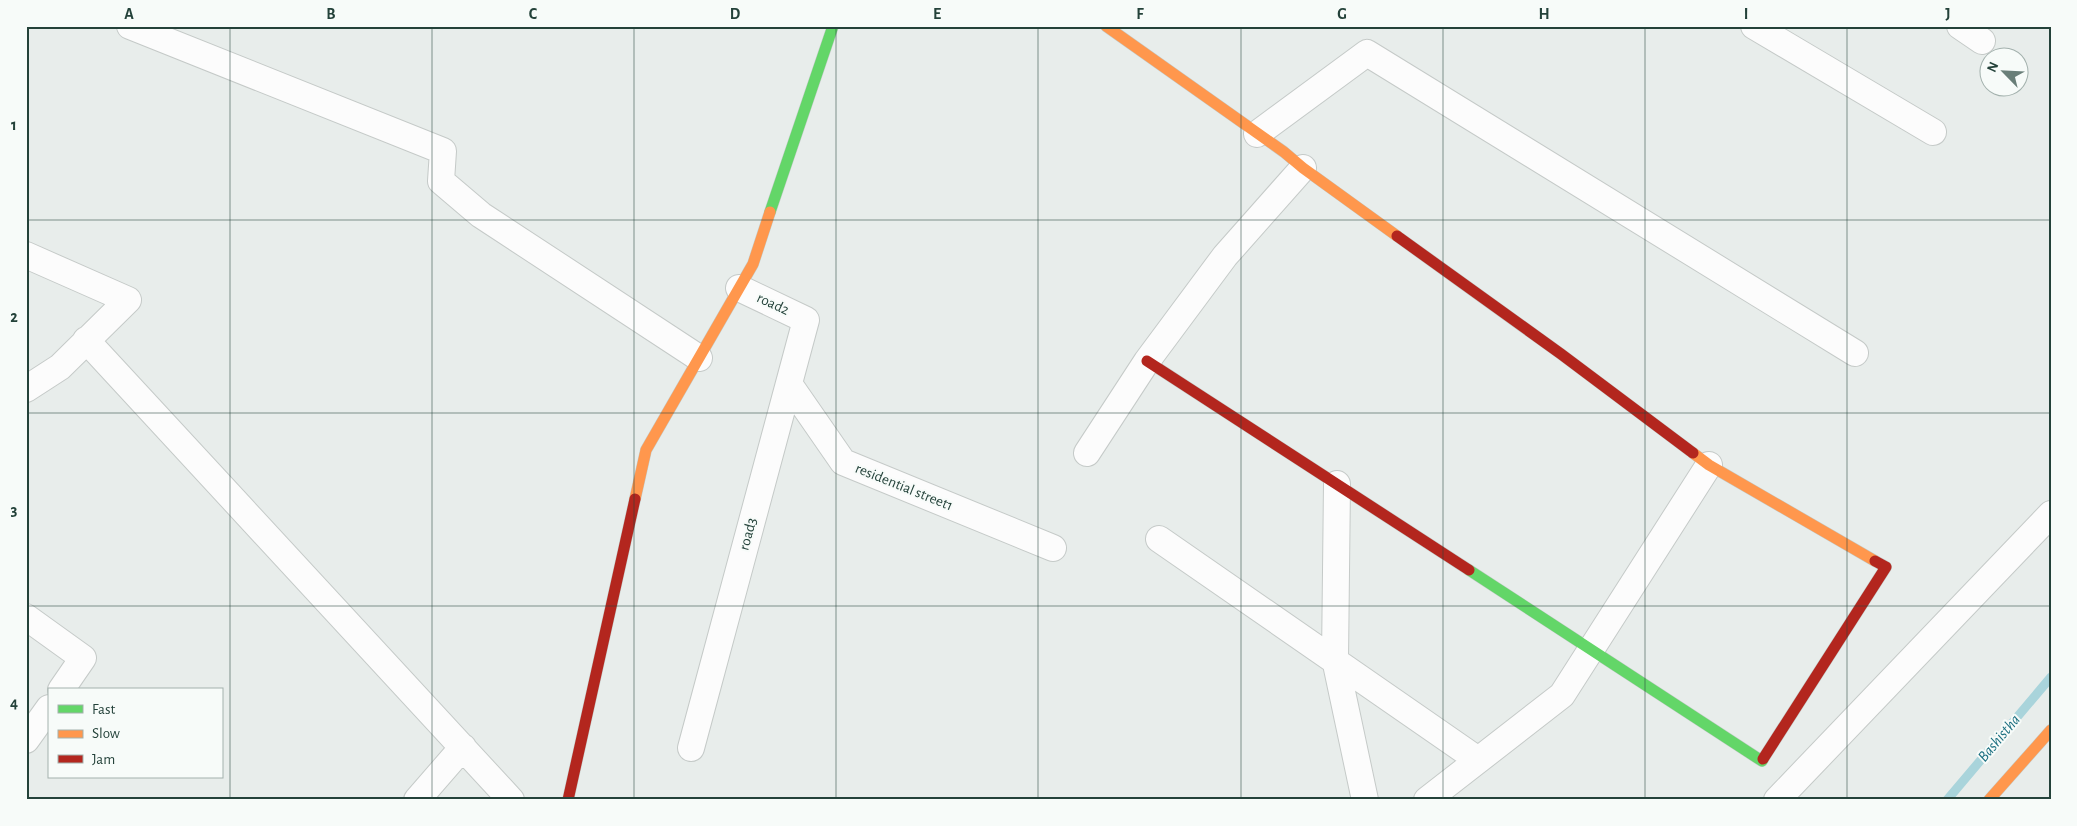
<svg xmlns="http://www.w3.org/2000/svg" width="2077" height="826" font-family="'Alegreya Sans',sans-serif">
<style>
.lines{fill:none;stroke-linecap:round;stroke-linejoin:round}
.stream{stroke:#a9d4db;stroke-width:9}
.street-casing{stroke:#c5cac8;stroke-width:28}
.fast-casing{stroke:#c3cbc8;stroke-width:12}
.slow-casing{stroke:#c3cbc8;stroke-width:12}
.jam-casing{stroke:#c3cbc8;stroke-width:12}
.street{stroke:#fcfcfc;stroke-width:26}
.fast{stroke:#63d668;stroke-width:11}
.slow{stroke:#ff974d;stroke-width:11}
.jam{stroke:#b3261e;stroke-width:11}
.grid{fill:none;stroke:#24423a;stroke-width:1;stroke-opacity:0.55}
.labels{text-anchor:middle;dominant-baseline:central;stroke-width:4;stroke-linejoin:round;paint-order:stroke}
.street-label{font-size:15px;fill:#24423a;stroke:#f7fbf9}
.water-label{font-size:16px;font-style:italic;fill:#1c6f80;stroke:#f7fbf9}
.neatline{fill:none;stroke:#24423a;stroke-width:2}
.grid-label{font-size:16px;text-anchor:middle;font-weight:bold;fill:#24423a}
</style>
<rect width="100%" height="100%" fill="#e8edeb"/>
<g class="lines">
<path class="stream" d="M1947 800 2051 677"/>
<g class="street-casing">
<path id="street" d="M130 26 443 151 441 181 481 215 699 358
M1754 26 1933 132
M1960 26 1982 41
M1257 134 1367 53 1855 353
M26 255 128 300 60 367 26 389
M86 340 511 800
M789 384 843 462 1053 548
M1087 453 1147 361 1225 256 1303 168
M1337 484 1335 659 1365 800
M1159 539 1478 760
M26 617 83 658 61 690
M26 740 49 708
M691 748 806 320 739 288
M417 800 463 747
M1427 800 1562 695 1709 465
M1777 800 2051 514"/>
</g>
<g class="fast-casing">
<path id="fast" d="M770 212 833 26
M1469 570 1762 761 1763 759"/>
</g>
<g class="slow-casing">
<path id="slow" d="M1106 26 1284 152 1303 168 1397 236
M1693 453 1709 465 1875 561
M635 499 646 450 753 264 770 212
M1989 800 2051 730"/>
</g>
<g class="jam-casing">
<path id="jam" d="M1397 236 1561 354 1693 453
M1147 361 1469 570
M1763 759 1886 567 1875 561
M568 800 635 499"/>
</g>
<use href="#street" class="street"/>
<use href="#fast" class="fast"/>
<use href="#slow" class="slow"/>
<use href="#jam" class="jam"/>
</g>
<path class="grid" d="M230 26V800M432 26V800M634 26V800M836 26V800M1038 26V800M1241 26V800M1443 26V800M1645 26V800M1847 26V800M26 220H2051M26 413H2051M26 606H2051"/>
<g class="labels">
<g class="street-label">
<text transform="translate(773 304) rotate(25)">road2</text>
<text transform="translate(904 487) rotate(22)">residential street1</text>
<text transform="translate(748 534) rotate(-75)">road3</text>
</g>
<g class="water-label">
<text transform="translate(1999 738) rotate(-50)">Bashistha</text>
</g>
</g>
<rect width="2077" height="826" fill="none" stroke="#f7fbf9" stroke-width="55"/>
<rect x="48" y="688" width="175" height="90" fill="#f7fbf9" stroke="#a3b1ad"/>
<rect x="58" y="705" width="25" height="8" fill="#63d668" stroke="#a3b1ad"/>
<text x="92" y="714" font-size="15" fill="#24423a">Fast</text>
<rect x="58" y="730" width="25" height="8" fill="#ff974d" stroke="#a3b1ad"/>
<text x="92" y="738" font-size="15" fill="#24423a">Slow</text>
<rect x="58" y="755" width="25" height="8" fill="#b3261e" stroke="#a3b1ad"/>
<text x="92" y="764" font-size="15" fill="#24423a">Jam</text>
<g transform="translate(2004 72) rotate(294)"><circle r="24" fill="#f7fbf9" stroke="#a3b1ad"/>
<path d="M0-4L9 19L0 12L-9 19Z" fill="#697e78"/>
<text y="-8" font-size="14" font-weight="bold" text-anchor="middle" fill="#24423a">N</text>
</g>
<rect x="28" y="28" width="2022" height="770" class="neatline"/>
<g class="grid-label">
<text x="129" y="19">A</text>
<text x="331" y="19">B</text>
<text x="533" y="19">C</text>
<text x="735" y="19">D</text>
<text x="937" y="19">E</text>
<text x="1140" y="19">F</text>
<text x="1342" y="19">G</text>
<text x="1544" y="19">H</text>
<text x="1746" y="19">I</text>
<text x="1948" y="19">J</text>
<text x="14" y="130">1</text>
<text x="14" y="322">2</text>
<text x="14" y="515">3</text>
<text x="14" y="708">4</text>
</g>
</svg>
